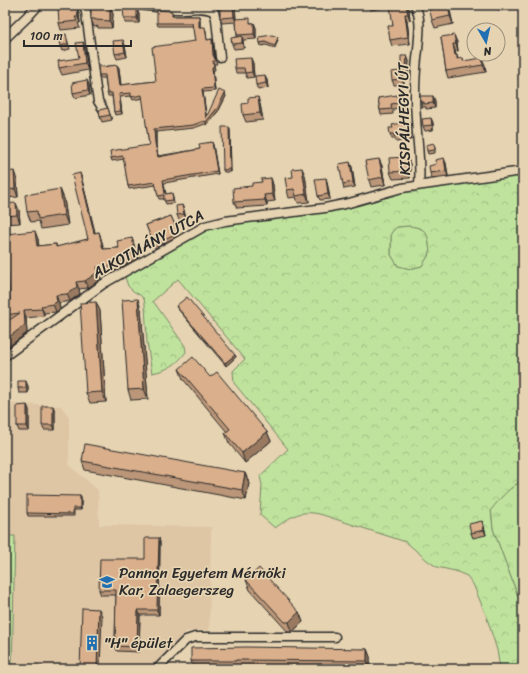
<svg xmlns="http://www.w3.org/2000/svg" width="528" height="674" font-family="Sriracha,sans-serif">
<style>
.built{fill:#dec5a4}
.grass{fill:url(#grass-tufts);stroke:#758764}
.forest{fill:url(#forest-crowns);stroke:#758764;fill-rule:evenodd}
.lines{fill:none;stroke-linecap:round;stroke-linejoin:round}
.minor-casing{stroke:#2b2b2b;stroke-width:11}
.tertiary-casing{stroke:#2b2b2b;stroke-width:12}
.minor{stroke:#e6d3b1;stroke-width:8}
.tertiary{stroke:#e6d3b1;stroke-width:9}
.wall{fill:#bb9678;stroke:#2b2b2b}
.shaded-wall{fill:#997a61;stroke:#2b2b2b}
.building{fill:#daaf8b;stroke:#2b2b2b}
.labels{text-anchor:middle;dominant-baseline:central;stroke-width:3.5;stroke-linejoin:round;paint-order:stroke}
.street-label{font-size:15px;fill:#2b2b2b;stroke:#e6d3b1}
.poi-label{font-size:15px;fill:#2b2b2b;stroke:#e6d3b1;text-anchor:start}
</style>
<defs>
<pattern id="grass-tufts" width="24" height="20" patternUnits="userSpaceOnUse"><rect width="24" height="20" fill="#bfe39d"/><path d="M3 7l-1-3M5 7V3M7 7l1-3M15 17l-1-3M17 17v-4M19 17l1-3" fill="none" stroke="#a4c387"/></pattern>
<pattern id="forest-crowns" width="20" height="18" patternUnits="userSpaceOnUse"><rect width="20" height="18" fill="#bfe39d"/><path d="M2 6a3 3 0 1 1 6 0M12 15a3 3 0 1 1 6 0" fill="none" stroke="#a4c387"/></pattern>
</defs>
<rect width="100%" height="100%" fill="#e6d3b1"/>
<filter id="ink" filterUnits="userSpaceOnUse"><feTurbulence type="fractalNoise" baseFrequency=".025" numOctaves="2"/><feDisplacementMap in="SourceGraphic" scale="8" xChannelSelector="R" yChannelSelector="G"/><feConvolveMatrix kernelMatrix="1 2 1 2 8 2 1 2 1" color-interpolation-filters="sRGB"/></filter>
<g filter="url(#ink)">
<path class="built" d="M12 404 61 406 69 417V465L98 490 99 525 211 527 209 630 187 631 148 669H5V409H12Z"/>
<path class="grass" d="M409 226C429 228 428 235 430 253L422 266 410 269 398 266 391 255V233L397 227Z
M523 480V610L493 529 491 509C501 497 509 488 523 480Z
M5 536H15L12 669H5Z"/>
<path class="forest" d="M523 173V480C509 488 501 497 491 510L493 529 523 610V669H500L497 650 486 615 473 584 467 576 455 571 437 567 428 561 406 542 323 515C301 509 293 515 275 528L260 515 262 485 260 476 288 449 234 383 233 371 245 359 178 279 153 301 185 346 186 352C176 365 168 370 152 373L147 342 145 304 144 299 140 295 133 291 128 286 124 274 211 226 349 207 410 190ZM409 226C429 228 428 235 430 253L422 266 410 269 398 266 391 255V233L397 227Z"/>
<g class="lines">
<g class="minor-casing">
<path id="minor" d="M85 5 96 89 98 101 103 109
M137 5C150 6 163 8 176 9 187 10 204 5 214 12L216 19 220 57
M415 5C422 20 419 34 418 50 415 73 414 95 416 118 417 140 421 163 419 185
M5 356 103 284 205 226 225 221 325 208 349 203 402 188 523 171
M157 669 186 640 195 637H335"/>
</g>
<g class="tertiary-casing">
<path id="tertiary" d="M5 38 27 17 38 5"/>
</g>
<use href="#minor" class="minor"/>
<use href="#tertiary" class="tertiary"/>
</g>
<path class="wall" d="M222 5H235L236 19 252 23H254L256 28V39L243 40 244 48 234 49 232 44 237 37V35L236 22 222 23 220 18Z
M368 5H407L409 9 410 20 407 21 410 44 392 46 390 40 393 26 391 7 370 10Z
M448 5 453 24 435 28 432 20Z
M497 5H514V8L499 11Z
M110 6 113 14 112 28H98V26L94 27 91 19Z
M79 13 80 23H78L80 28 61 30 59 23Z
M139 14V23H125L124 18Z
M173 14V16H199L200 19V27L206 30 207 40 212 39 213 42 214 57 217 64H214L215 70H213L215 91 203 92 206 116 226 96 219 110 207 125 205 124 194 128 156 132V146L158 156 200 149 212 142 213 145 218 174 164 183 166 194 172 193 174 203 166 204 164 199H159L156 185 129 189 128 186 124 159 112 161 111 158 149 145 143 98 133 100 131 96 120 97 122 114 115 115 114 112 112 96H108L107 93 105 78H100L99 75 102 67 117 65 119 68 121 85 156 81 195 41 193 26H158L157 23Z
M441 37 457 42 458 51H455L456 55H457L458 59 463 58 464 61 485 65 486 72 448 78 446 71Z
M67 39 70 49 62 51 60 46Z
M278 40 275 48 266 45 261 46 260 43Z
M125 45 127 57 117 59 115 54Z
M85 49 88 70 62 75 59 68 79 58Z
M407 56 409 61 408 73H402L401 68Z
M253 63 254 77 247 78 245 73H236L235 68Z
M403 76 404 84 394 85 392 80Z
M87 80 89 85 90 95 75 98 73 93Z
M267 80 268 88 258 90 256 85Z
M433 96 435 101V108L426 109V107H422L421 102Z
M378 98 398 100 399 108 393 109V114L381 115 380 110Z
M248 103 260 104 263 120 246 122 243 115Z
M108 108 112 120 102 122 100 117Z
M431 118 433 123V130L425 131 423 126Z
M229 127 230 130 231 172H224L223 170Z
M409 127 411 140 396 142 395 139H392L390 134Z
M435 146V153L428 154 427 151Z
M407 157 410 164V178L393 179 390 172Z
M379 159 382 166 385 185 371 187 369 180Z
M446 163 448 176 432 178 430 173Z
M352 167 355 187 344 189 343 184Z
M5 172 17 180 18 197 5 198Z
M80 173 82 180 95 233 99 232 104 249 119 248 132 238 138 258 121 267 116 269V270L111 273 100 274 101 279 88 288 79 289 80 294 70 301 59 303 60 309 56 312 44 313V316L26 318 27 333 5 349V300H10L38 239 39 246 56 244 57 247 88 239Z
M305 175 309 202 298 203 296 197 289 198 287 190Z
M271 178 273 185 275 201 267 202V206L237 208 234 202 252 186Z
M326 178 327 182 330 199 320 200 318 196Z
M60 189 64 199 68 225 41 229 39 221 31 222 27 212Z
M5 204 19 210 20 223 5 224Z
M182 205 184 210 186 219 179 220 177 215Z
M171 216 179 235 155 248 146 225Z
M96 302 100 311 106 402 90 403 86 393Z
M176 306 235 355 236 357 226 366 177 308Z
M141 309 148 399 131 400 128 390Z
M179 369 210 377 267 432 271 441 245 463 229 443 225 433 227 432 183 379Z
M28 386V393H19L18 388Z
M27 405 29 410V431H19L17 426Z
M55 411V430H44L42 425Z
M82 461 245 473 249 483 246 500 85 470Z
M80 496 81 498V510H74V516H28L27 513Z
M482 521 484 526 486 535 473 538 471 533Z
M159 538 160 543 159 615H140L139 652 117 651 115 646 116 595H101L99 590 145 559Z
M246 580 299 612 303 622 292 632H288L250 590Z
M367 649 370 657V669H194L191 661Z"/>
<path class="shaded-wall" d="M233 5H235L236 22 234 17Z
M406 5 409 9 410 20 408 14Z
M448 5 450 10 453 24 450 16Z
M77 6 79 13 80 23 78 17Z
M110 6 113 14 112 28 110 21Z
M137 9 139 14V23L137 18Z
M405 14 407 21 410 44 408 37Z
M199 16 200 19V30L199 27Z
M254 23 256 28V39L254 34Z
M454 35 457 42 458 51 456 44Z
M242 36 243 41 244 48 242 43Z
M212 39 213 42 215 58 213 55Z
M123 40 125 45 127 57 125 52Z
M83 42 85 49 88 70 85 63Z
M453 44 455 51 457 62 455 55Z
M407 56 409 61 408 73 406 68Z
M251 58 253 63 254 77 252 72Z
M482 58 485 65 486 72 483 65Z
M117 65 119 68 121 88 120 85Z
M212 67 213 70 215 91 214 88Z
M401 71 403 76 404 84 402 79Z
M265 75 267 80 268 88 266 83Z
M87 80 89 85 90 95 88 90Z
M202 89 203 92 207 121 206 118Z
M225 93 226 96 219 110 207 125 206 122Z
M119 94 120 97 122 114 121 111Z
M433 96 435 101V108L433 103Z
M258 97 260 104 263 120 260 113Z
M431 118 433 123V130L432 125Z
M407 122 409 127 411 140 409 135Z
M229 127 230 130 231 172 230 169Z
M154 129 156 132V146L159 160 155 143Z
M212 142 213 145 218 174 217 171Z
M407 157 410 164V178L408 171Z
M444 158 446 163 448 176 446 171Z
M379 159 382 166 385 185 383 177Z
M350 162 352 167 355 187 353 182Z
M302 168 305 175 309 202 306 194Z
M14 171 17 180 18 197 15 189Z
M80 173 82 180 97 240 94 233Z
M271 178 273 185 275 201 272 194Z
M326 178 327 182 330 199 328 194Z
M60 189 64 199 68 225 64 215Z
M264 195 267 202V206L265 200Z
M16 203 19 210 20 223 17 215Z
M182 205 184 210 186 219 184 214Z
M35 231 38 239 39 254 37 246Z
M99 232 101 239 106 257 103 249Z
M132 238 134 245 138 258 135 251Z
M97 267 100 274 101 279 88 288 85 281Z
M76 282 79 289 80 294 70 301 67 294Z
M56 295 59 303 60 309 56 312 53 304Z
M138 299 141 309 148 399 144 389Z
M96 302 100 311 106 402 102 392Z
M41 306 44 313V316L42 309Z
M24 310 26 318 27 333 5 349V340Z
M235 355 236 357 226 366 225 363Z
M26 381 28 386V393L26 388Z
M27 405 29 410V431L27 426Z
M53 406 55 411V430L53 425Z
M267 432 271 441 245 463 242 453Z
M245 473 249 483 246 500 242 490Z
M80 496 81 498V510L80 508Z
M482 521 484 526 486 535 484 530Z
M159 538 160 543 159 615 157 610Z
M99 609 102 616 100 669H97Z
M138 610 140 615 139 652 137 647Z
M299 612 303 622 292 632 289 622Z
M367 649 370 657V669L367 661Z"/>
<path class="building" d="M222 5H233L234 17 220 18V6H222Z
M390 5H406L408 14H405L408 37 390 40 388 26H393Z
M439 5H448L450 16 432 20 429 7Z
M77 6 78 17H75L77 21 59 23 58 8Z
M91 6H110V21L96 20 95 19H91Z
M123 9H137V18H124Z
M157 10 172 11V16H199V27H205L207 40 212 39 213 55 216 61H213L214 67H212L214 88 202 89 206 118 219 90 225 93 218 107 206 122 204 121 193 125 154 129 155 143 158 157 200 149 199 144 212 142 217 171 163 180 165 194 172 193 173 200 164 201V195L158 196 155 182 128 186 123 156 111 158 110 151 149 145 142 95 131 97V93L119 94 121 111 114 112 112 93H107L105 75H99L98 65H101L102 67 117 65 120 85 156 81 152 47 195 41 192 23H157Z
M250 18V23H254V34L237 35 236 19Z
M66 34 68 44 60 46 58 36Z
M272 35 278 37 275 46 265 42 260 43 259 37Z
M454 35 456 44H453L455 55H457V59L463 58V61L482 58 483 65 446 71 441 37Z
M242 36V43L232 44 231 38Z
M123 40 125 52 115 54 113 41Z
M83 42 85 63 59 68 58 61 79 58 76 43Z
M401 56H407L406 68H401Z
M251 58 252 72 245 73 244 68H235L234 59Z
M401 71 402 79 392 80 391 72Z
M265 75 266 83 256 85 255 76Z
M87 80 88 90 73 93 72 83Z
M397 95 398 103 391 104 392 109 380 110 378 98Z
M420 96H433V103L424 104V102H421Z
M258 97 260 113 243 115 242 104 248 103V98Z
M108 108 110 115 100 117 99 110Z
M431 118 432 125 423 126 422 119Z
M407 122 409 135 394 137V134H390L389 128H393L392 125Z
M222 127H229L230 169 223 170Z
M434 143 435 150 427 151 426 145Z
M407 157 408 171 390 172 389 158Z
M444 158 446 171 430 173 429 166 436 164 435 160Z
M379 159 383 177 369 180 365 161Z
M350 162 353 182 343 184 339 164Z
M302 168 306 194 296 196 294 189 287 190 285 178 293 177 292 169Z
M14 171 15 189 5 190V172Z
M80 173 94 233 99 232 103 249 119 248 117 241 132 238 135 251 119 260 113 261V263L109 266 97 267 98 272 85 281 76 282 77 287 67 294 56 295 57 302 53 304 41 306 42 309 24 310 25 325 5 340V323L20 313 5 315V300H10L5 234 35 231 37 246 56 244V247L88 239 72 175Z
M271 178 272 194 264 195 265 200 234 202 233 188 252 186V183L262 182 261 179Z
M326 178 328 194 318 196 315 179Z
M60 189 64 215 38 219 37 211 27 212 25 195Z
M16 203 17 215 5 216V204Z
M182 205 184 214 177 215 176 206Z
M171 216 178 232 154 245 146 225Z
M187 297 235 355 225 363 176 306Z
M138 299 144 389 128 390 122 300Z
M96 302 102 392 86 393 80 303Z
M193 357 210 377 217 372 267 432 242 453 225 433 230 429 179 369Z
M18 381H26V388H18Z
M27 405V426H17V406Z
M42 406H53V425H42Z
M85 444 245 473 242 490 82 461Z
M27 495 80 496V508H73V514L27 513Z
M482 521 484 530 471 533 469 524Z
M145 538H159L157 610H138L137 647 115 646 116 590H99L100 559H145Z
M259 568 299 612 289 622H285L246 580Z
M82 608 99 609 97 669H80Z
M246 647 367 649V661L236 660V661H191V648Z
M28 666H43V669H27Z"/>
</g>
<defs>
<g id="university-bare" transform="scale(1.2)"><path d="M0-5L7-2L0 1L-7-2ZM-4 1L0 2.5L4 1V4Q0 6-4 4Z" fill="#1f6fb2" stroke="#e6d3b1" stroke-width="2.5" paint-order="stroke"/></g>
<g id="building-bare" transform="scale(1.2)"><path d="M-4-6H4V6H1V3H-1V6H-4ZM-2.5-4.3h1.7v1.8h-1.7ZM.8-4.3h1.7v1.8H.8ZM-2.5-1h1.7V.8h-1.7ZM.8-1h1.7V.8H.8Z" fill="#1f6fb2" stroke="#e6d3b1" stroke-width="2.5" paint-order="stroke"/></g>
</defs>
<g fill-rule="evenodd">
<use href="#university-bare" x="107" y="582"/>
<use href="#building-bare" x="92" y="643"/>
</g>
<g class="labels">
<g class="street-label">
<text transform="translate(404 119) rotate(-91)">KISPÁLHEGYI ÚT</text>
<text transform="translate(148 244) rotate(-29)">ALKOTMÁNY UTCA</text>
</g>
<g class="poi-label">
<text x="119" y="573">Pannon Egyetem Mérnöki<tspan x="119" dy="17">Kar, Zalaegerszeg</tspan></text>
<text x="104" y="643">"H" épület</text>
</g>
</g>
<rect width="528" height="674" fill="none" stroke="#e6d3b1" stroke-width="20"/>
<rect x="10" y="10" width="508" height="654" fill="none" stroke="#2b2b2b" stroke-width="1.5" filter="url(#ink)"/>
<g transform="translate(486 42) rotate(171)"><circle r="19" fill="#e6d3b1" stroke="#9b907b"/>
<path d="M0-3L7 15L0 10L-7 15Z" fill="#1f6fb2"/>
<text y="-6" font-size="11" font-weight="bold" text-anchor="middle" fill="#2b2b2b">N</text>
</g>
<path d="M24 40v6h107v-6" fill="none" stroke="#2b2b2b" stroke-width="2"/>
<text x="30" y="40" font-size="12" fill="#2b2b2b" stroke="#e6d3b1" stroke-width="3" paint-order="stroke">100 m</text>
</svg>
